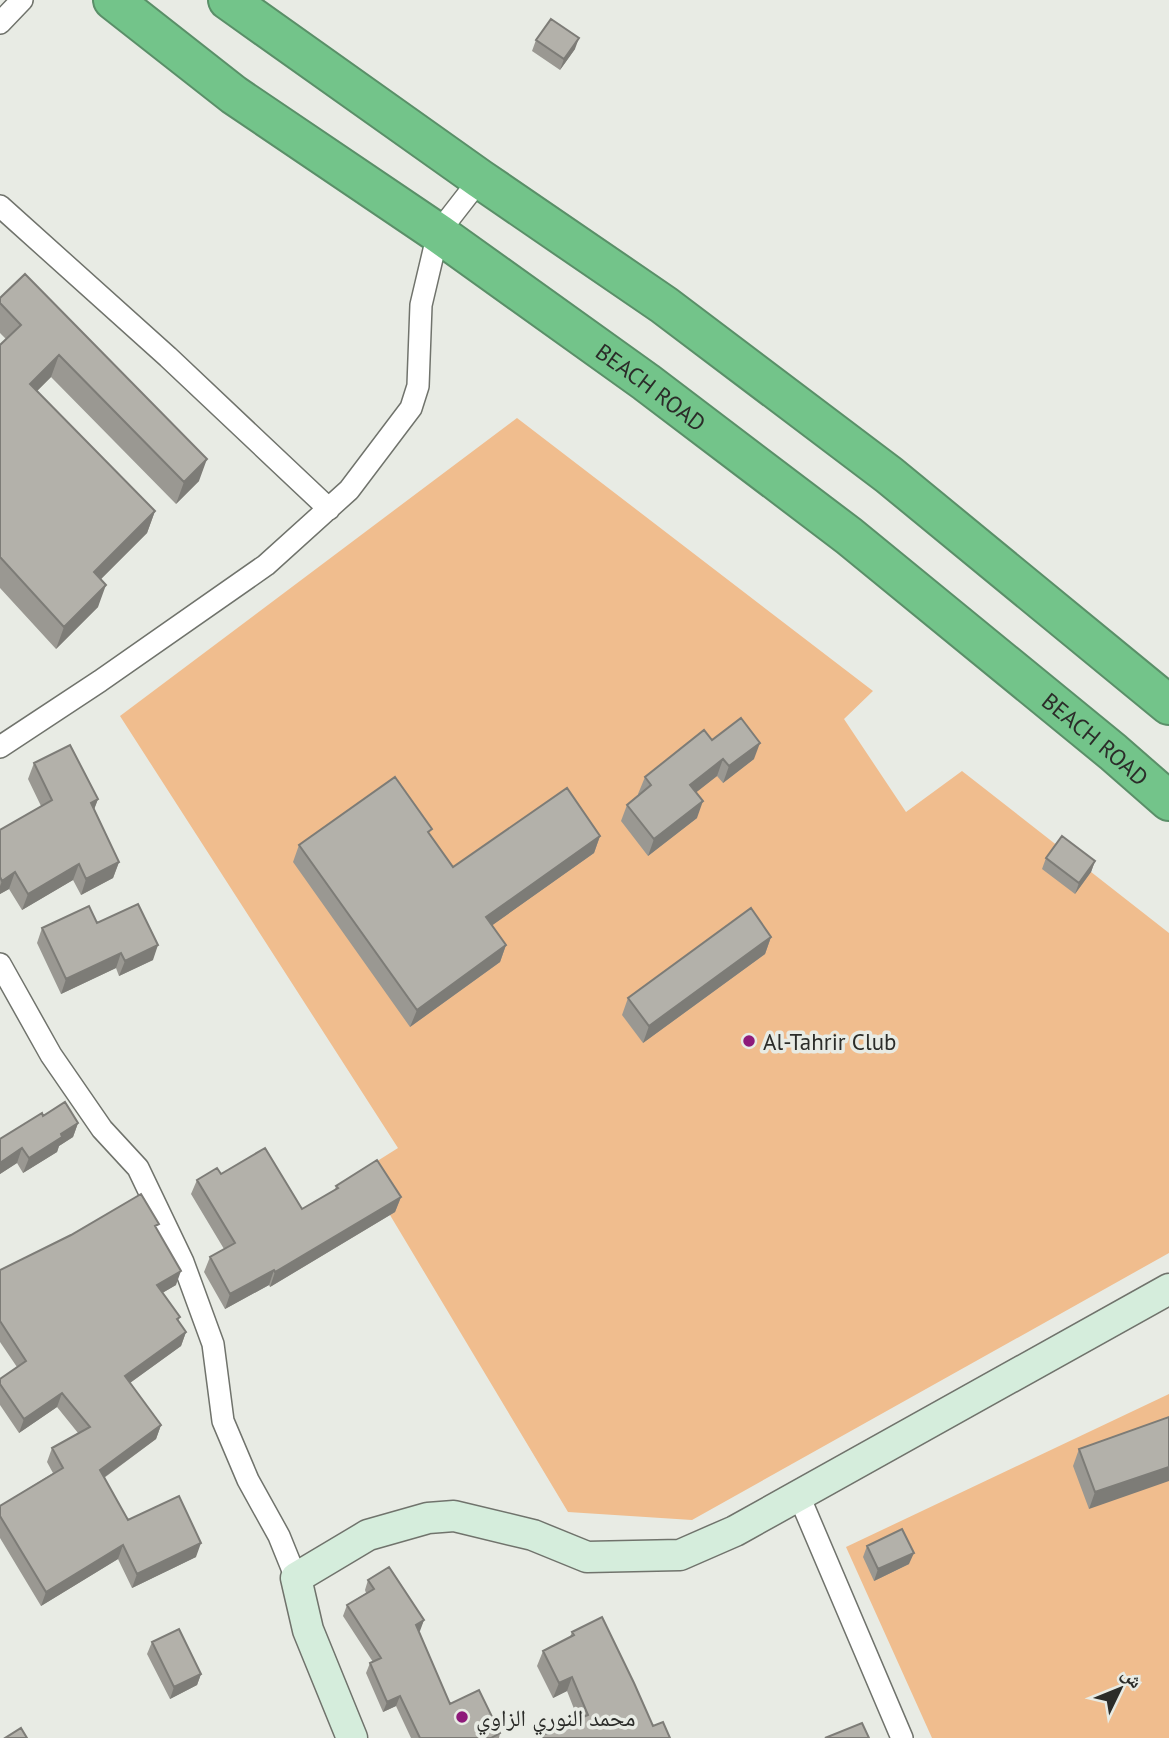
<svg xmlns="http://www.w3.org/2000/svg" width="1169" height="1738" font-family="'PT Sans','Noto Naskh Arabic',sans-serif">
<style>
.green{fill:#f0bd8e}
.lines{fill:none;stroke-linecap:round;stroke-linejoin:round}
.street-casing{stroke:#70736c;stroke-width:24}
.secondary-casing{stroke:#70736c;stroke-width:33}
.highway-casing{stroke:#5a8f68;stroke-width:42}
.street{stroke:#fff;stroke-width:21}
.secondary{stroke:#d5eddc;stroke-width:30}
.highway{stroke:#73c48a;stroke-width:38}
.wall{fill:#9a9892}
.shaded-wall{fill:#7d7c77}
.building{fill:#b3b1aa;stroke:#7d7c77;stroke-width:2}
.poi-dot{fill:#8e1a7a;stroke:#e8ebe4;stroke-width:2.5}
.labels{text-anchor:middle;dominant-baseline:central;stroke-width:7;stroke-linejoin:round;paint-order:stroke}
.street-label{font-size:23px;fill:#2b2c29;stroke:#e8ebe4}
.poi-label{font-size:23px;fill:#2b2c29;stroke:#e8ebe4;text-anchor:start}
</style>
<rect width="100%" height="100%" fill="#e8ebe4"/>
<path class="green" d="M517 418 873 691 844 719 906 812 962 771 1169 933V1253L692 1520 568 1512 363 1170 398 1148 120 716Z
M1169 1394V1738H932L846 1547Z"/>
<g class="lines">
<g class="street-casing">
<path id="street" d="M0 23 22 0
M0 206 168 357 329 509
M0 747 100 681 266 565 349 490 411 408 418 386 421 305 438 233 480 179
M0 964 51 1055 102 1129 138 1168 183 1262 213 1344 223 1421 248 1480 279 1536 296 1578
M799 1496 902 1738"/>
</g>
<g class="secondary-casing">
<path id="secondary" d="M352 1738 308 1630 296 1578 368 1535 428 1518 454 1516 533 1535 587 1557 680 1555 735 1531 1169 1289"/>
</g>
<g class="highway-casing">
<g id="highway">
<path id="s1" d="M113 0 234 95 438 233 646 382 849 536 1113 752 1169 801"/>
<path d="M228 0 480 179 664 305 889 475 1169 705"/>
</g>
</g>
<use href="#street" class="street"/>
<use href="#secondary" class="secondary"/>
<use href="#highway" class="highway"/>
</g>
<path class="wall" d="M536 40 575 49 560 70 532 51Z
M0 298 199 481 176 504 51 377 37 391 155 511 147 533 101 579 98 607 56 649 0 588V345L6 339 0 333Z
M712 740 754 759 723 783 717 776 696 792 697 818 648 856 621 821 627 805 639 795 638 794 645 777Z
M34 763 98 799 94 809 119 862 113 878 81 895 73 880 22 910 9 889 0 894V830L41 806 28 779Z
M430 835 453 867 600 836 594 853 492 925 506 945 500 962 410 1027 293 862 299 845Z
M1046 858 1095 861 1091 872 1075 894 1042 869Z
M97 923 153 960 119 976 116 968 61 994 37 943 42 928Z
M771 937 765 954 643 1043 622 1015 628 998Z
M43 1116 78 1123 73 1137 59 1146 57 1152 23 1173 17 1163 0 1174V1139Z
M197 1180 302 1209 335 1190 336 1186 401 1197 395 1212 270 1287 269 1285 225 1309 204 1272 210 1257 224 1249 191 1194Z
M157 1229 176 1285 162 1293 180 1317 178 1321 186 1332 181 1346 130 1383 161 1425 156 1439 104 1478 128 1520 196 1557 132 1588 118 1559 41 1606 0 1538V1506L53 1473 47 1462 52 1448 78 1433 57 1407 19 1433 0 1405V1379L17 1367 0 1342V1270Z
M1169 1417 1089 1509 1073 1466 1079 1449Z
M867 1546 909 1564 874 1581 863 1557Z
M368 1580 424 1620 419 1631 450 1704 500 1733 499 1738H411L396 1706 383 1712 366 1673 370 1663 373 1662 343 1616 347 1605 366 1593 365 1590Z
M572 1632 653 1726 670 1738 578 1719 567 1691 553 1698 537 1666 543 1651 570 1637Z
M152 1642 201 1674 197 1685 170 1699 147 1654Z"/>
<path class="shaded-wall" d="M579 38 575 49 560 70 564 59Z
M59 355 51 377 22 406 30 384Z
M207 459 199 481 176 504 184 482Z
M155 511 147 533 86 594 94 572Z
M106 585 98 607 56 649 64 627Z
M760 743 754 759 723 783 729 766Z
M723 759 717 776 684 802 690 785Z
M98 799 92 815 91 803Z
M703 801 697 818 648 856 654 839Z
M600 836 594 853 480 934 486 917Z
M1095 861 1091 872 1075 894 1079 883Z
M119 862 113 878 81 895 86 879Z
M79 864 73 880 22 910 28 894Z
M15 872 9 889 0 894V886L2 881Z
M771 937 765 954 643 1043 649 1026Z
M158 945 153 960 119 976 125 961Z
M506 945 500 962 410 1027 417 1010Z
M121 953 116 968 61 994 66 979Z
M78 1123 73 1137 59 1146 57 1152 23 1173 29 1158 61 1134Z
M22 1148 17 1163 0 1174V1163Z
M401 1197 395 1212 270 1287 275 1272Z
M274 1270 269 1285 225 1309 230 1294Z
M181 1271 176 1285 152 1299 157 1285Z
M186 1332 181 1346 120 1390 125 1376Z
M62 1393 57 1407 19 1433 24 1419Z
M161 1425 156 1439 95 1484 100 1470Z
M1169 1467V1481L1089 1509 1095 1492Z
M201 1543 196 1557 132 1588 137 1574Z
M123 1545 118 1559 41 1606 46 1592Z
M914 1553 909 1564 874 1581 878 1569Z
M424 1620 420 1631 412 1635 416 1625Z
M201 1674 197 1685 170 1699 174 1687Z
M572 1677 567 1691 553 1698 559 1683Z
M400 1696 396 1706 383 1712 387 1702Z"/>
<path class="building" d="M551 19 579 38 564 59 536 40Z
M25 274 207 459 184 482 59 355 30 384 155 511 94 572 106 585 64 627 0 557V345L21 325 0 303V298Z
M741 718 760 743 729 766 723 759 690 785 703 801 654 839 627 805 651 785 645 777 704 730 712 740Z
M70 745 98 799 91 803 119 862 86 879 79 864 28 894 15 872 2 881 0 877V830L52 800 34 763Z
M395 777 432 829 428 832 453 867 567 788 600 836 486 917 506 945 417 1010 299 845Z
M1062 836 1095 861 1079 883 1046 858Z
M138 904 158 945 125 961 121 953 66 979 42 928 89 906 97 923Z
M751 908 771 937 649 1026 628 998Z
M65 1102 78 1123 61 1134 62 1137 29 1158 22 1148 0 1163V1139L42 1113 43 1116Z
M265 1148 302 1209 338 1188 336 1186 377 1160 401 1197 275 1272 274 1270 230 1294 210 1257 235 1243 197 1180 217 1168 221 1174Z
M141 1194 159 1224 155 1226 181 1271 157 1285 180 1317 177 1319 186 1332 125 1376 161 1425 100 1470 128 1520 179 1496 201 1543 137 1574 123 1545 46 1592 0 1516V1506L63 1468 52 1448 90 1427 62 1393 24 1419 0 1384V1379L26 1361 0 1321V1270L71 1235Z
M1169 1417V1467L1095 1492 1079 1449Z
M902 1529 914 1553 878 1569 867 1546Z
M389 1567 424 1620 416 1625 450 1704 479 1690 500 1733 491 1738H420L400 1696 387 1702 370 1663 381 1658 347 1605 374 1589 368 1580Z
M602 1617 634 1683 653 1726 663 1722 670 1738H536L588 1715 572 1677 559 1683 543 1651 574 1635 572 1632Z
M179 1629 201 1674 174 1687 152 1642Z
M862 1723 869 1738H825Z
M21 1728 27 1738H5Z"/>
<g class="poi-dot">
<circle cx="749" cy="1041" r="7"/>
<circle cx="462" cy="1717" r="7"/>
</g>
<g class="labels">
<g class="street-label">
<text stroke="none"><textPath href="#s1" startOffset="663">BEACH ROAD</textPath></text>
<text stroke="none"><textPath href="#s1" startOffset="1230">BEACH ROAD</textPath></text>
</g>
<g class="poi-label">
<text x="763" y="1041">Al-Tahrir Club</text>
<text x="476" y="1717">محمد النوري الزاوي</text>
</g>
</g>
<g transform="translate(1120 1689) rotate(47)" stroke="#e8ebe4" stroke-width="5" paint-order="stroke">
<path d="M0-5L12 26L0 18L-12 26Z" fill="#2b2c29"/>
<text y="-10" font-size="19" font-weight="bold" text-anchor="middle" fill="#2b2c29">ش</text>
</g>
</svg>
